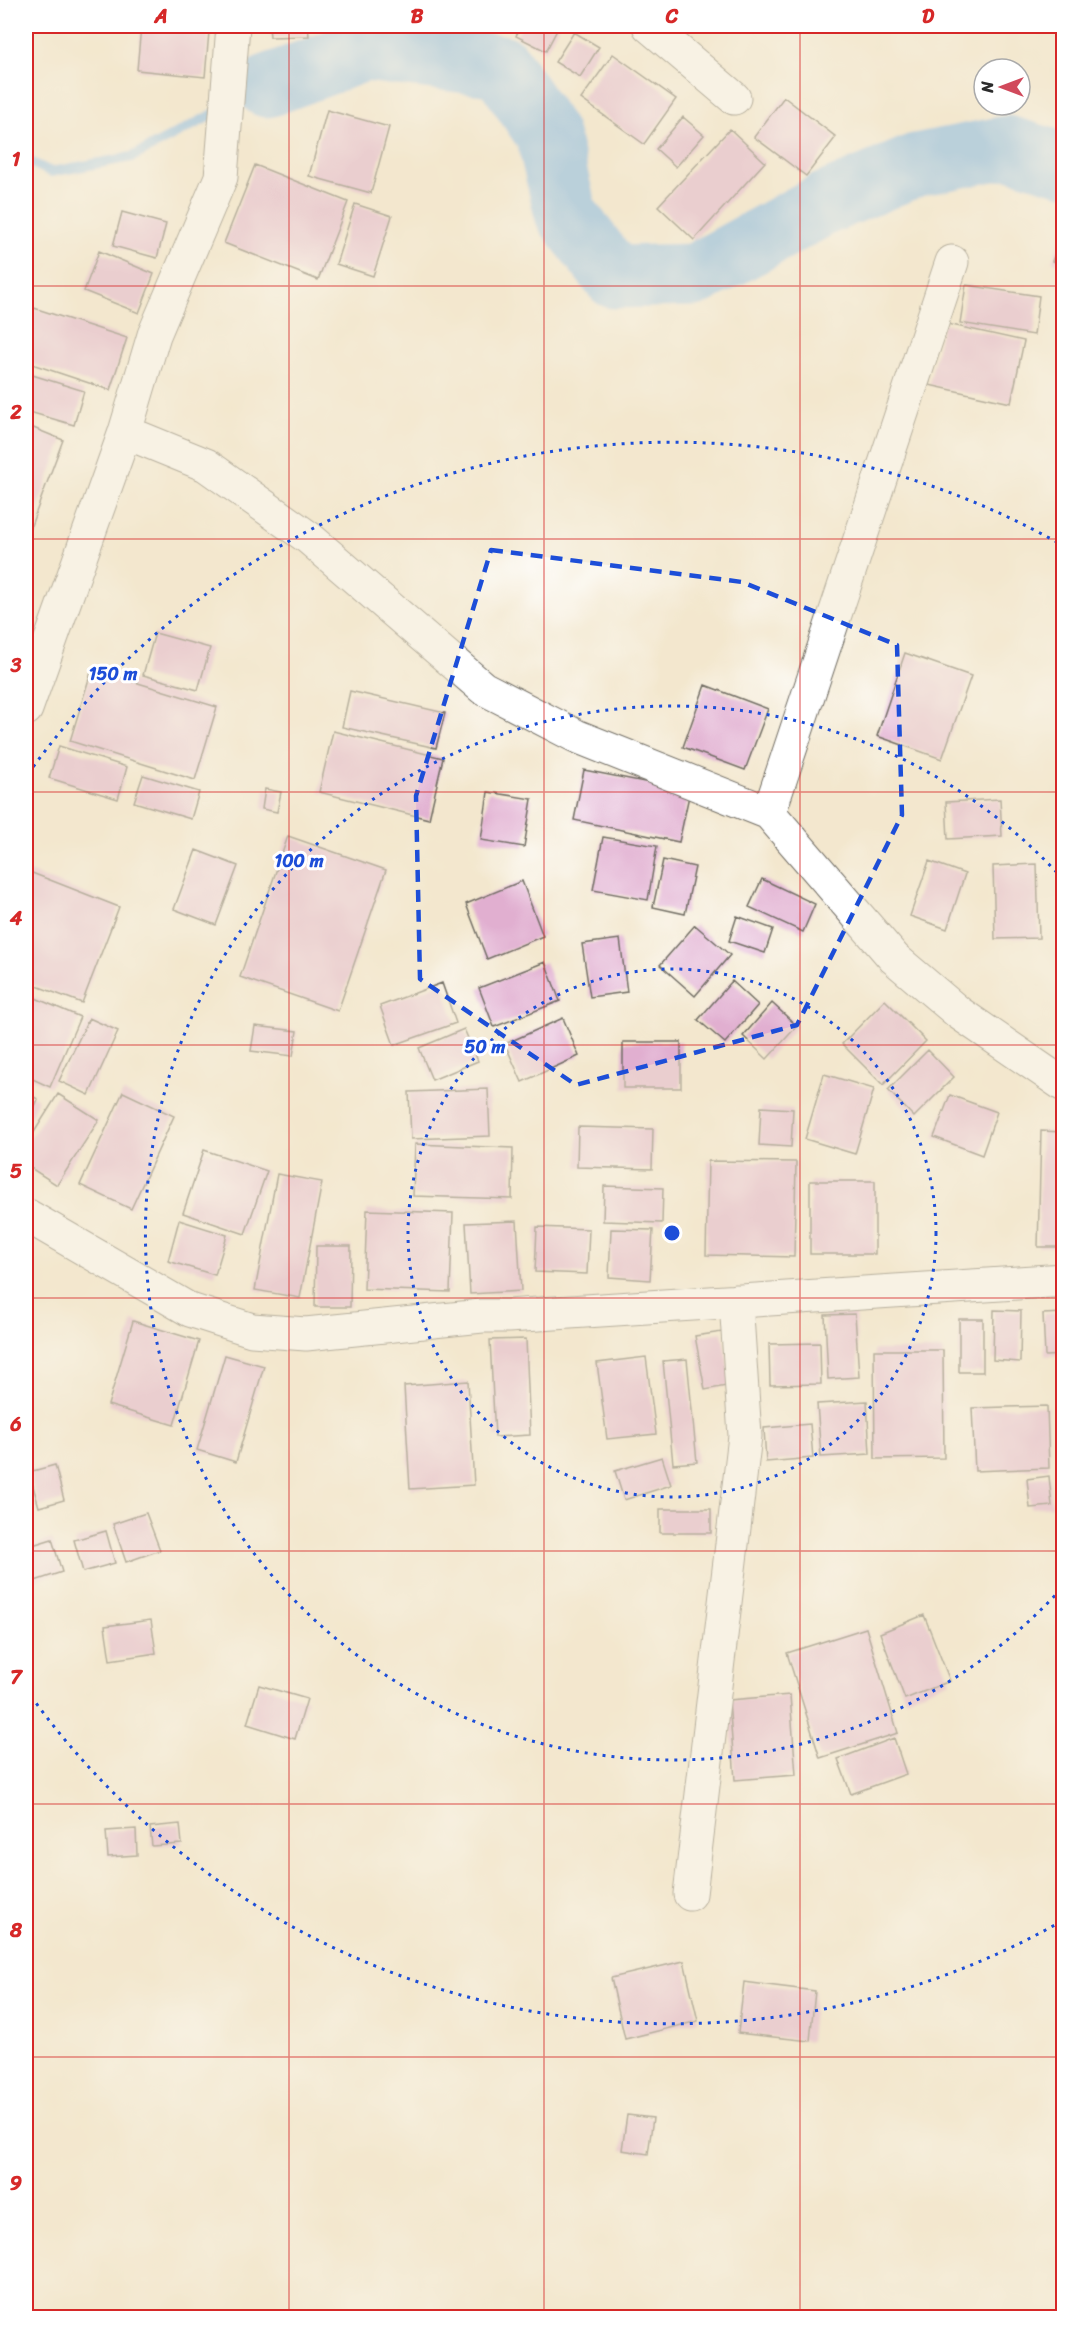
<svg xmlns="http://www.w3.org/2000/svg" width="1089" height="2343" font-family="Sriracha,sans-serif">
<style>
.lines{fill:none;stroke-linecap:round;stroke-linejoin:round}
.stream{stroke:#76b3e8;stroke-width:10}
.river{stroke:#76b3e8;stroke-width:63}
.building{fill:#e1afd0}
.minor-casing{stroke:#716d64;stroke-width:35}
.minor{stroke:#fff;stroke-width:33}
.marked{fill:none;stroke:#1d4ed8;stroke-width:4.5;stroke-dasharray:12 8;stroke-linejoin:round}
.grid{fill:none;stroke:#d62828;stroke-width:1.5;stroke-opacity:0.55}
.ring{fill:none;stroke:#1d4ed8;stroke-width:3;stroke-dasharray:3 6}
.centre{fill:#1d4ed8;stroke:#fff;stroke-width:3}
.ring-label{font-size:18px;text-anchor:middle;font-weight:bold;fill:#1d4ed8;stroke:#fff;stroke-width:6;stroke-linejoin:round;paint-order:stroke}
.neatline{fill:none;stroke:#d62828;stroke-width:2}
.grid-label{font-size:20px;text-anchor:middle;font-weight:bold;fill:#d62828}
</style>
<rect width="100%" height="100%" fill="#fff"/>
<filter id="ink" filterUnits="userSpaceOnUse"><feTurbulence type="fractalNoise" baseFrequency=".0167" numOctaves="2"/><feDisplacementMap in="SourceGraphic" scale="12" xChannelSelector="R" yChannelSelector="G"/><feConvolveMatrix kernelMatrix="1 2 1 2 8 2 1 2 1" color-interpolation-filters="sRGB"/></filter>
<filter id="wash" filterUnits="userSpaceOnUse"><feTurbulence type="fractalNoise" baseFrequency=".008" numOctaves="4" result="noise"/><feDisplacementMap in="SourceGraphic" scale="24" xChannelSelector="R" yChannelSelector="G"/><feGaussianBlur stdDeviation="1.35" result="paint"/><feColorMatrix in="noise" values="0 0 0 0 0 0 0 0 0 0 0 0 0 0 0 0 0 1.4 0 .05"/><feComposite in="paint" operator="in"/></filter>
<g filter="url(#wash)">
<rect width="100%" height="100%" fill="#f3e7ce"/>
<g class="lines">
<path class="stream" d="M26 160 51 172 132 157 267 86"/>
<path class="river" d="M267 86 364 50 501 66 547 135 566 214 614 277 695 275 824 204 916 165 1007 147 1064 164"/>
</g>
<g id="blocks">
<path class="building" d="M141 26 209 32 205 77 137 70Z
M269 26H308L309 36 270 37Z
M521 26H559L546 51 516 36Z
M574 32 599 47 580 77 555 62Z
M613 54 676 99 644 144 581 99Z
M784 97 836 137 806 176 754 137Z
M327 110 389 127 371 193 309 176Z
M683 117 704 135 676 167 656 149Z
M730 129 765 162 694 240 658 206Z
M255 165 348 202 318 280 224 243Z
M355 204 392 216 373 276 336 264Z
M122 212 166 224 157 258 113 246Z
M1064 232V266L1052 261Z
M99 251 154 274 139 313 84 291Z
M966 285 1039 296 1034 335 960 323Z
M34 308 127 338 110 390 26 362V332Z
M943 323 1024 341 1011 403 929 385Z
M26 373 84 391 74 425 26 411Z
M26 425 63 440 26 539Z
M155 633 210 648 198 690 143 675Z
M905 653 971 676 942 759 877 736Z
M92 669 217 707 195 780 70 741Z
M705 685 768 709 745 770 683 747Z
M350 691 445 713 436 748 342 727Z
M333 731 443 758 429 819 319 792Z
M59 746 127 767 118 799 49 778Z
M584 770 690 791 679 842 574 820Z
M143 775 199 792 191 819 134 802Z
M265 789 281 792 277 812 262 809Z
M488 792 532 799 524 847 481 840Z
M1000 799 1002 836 948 839 946 802Z
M288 836 386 870 338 1011 240 977Z
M603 837 657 846 648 900 593 890Z
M196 850 238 866 216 925 174 909Z
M663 860 695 867 685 914 653 907Z
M929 861 965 874 947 929 910 916Z
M1037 864 1039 938 995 939 993 866Z
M27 871 119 907 82 1003 26 982Z
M762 879 815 904 803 932 749 907Z
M522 881 543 936 487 959 466 904Z
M737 916 773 929 765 953 729 941Z
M695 925 730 955 695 996 660 965Z
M1064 936V959L1056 957Z
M620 939 627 992 590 997 582 944Z
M545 962 560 1001 494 1027 479 988Z
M732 981 758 1005 725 1043 698 1020Z
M442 983 456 1023 394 1045 380 1006Z
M26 994 80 1017 50 1087 26 1076Z
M885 1000 926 1041 883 1085 842 1044Z
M772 1003 797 1026 767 1059 743 1036Z
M89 1018 118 1031 89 1095 59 1081Z
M563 1018 579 1056 522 1082 505 1044Z
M255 1026 297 1031 293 1056 251 1051Z
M464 1029 478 1061 432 1080 419 1048Z
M623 1042H681V1088H623Z
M928 1050 954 1077 914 1117 888 1090Z
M824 1074 874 1089 855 1154 805 1139Z
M488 1089 490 1136 411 1139 409 1092Z
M123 1092 174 1116 131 1209 80 1185Z
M26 1093 38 1099 26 1127Z
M58 1094 99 1120 57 1185 26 1165V1145Z
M950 1095 997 1112 982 1155 934 1137Z
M761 1107 793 1109 791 1147 759 1145Z
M578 1127 653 1129 652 1169 577 1167Z
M1041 1131 1064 1132V1247H1038Z
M415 1144 513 1148 512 1199 413 1196Z
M204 1150 267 1171 245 1234 183 1213Z
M708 1161 796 1162 794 1257 706 1255Z
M277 1174 322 1182 300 1298 255 1290Z
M810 1181H875V1254H810Z
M604 1186 663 1188 662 1223 603 1221Z
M367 1210 453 1213 450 1292 364 1289Z
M179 1220 227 1235 215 1275 168 1261Z
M517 1221 521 1291 470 1294 466 1223Z
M537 1227 589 1229 587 1274 535 1272Z
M611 1229 653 1230 650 1280 609 1277Z
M316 1246H351L350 1307H315Z
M994 1310 1021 1311 1020 1362 993 1360Z
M1064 1313V1355L1045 1356 1043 1314Z
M855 1314 859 1377 828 1379 825 1315Z
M959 1319H983V1372H959Z
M133 1321 199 1341 174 1425 108 1405Z
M722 1332 732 1385 705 1390 695 1336Z
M526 1339 530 1435 495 1437 490 1340Z
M820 1343 821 1384 770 1385 769 1344Z
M874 1350H943L944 1458 875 1459Z
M225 1355 264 1366 236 1462 197 1450Z
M646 1357 656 1434 607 1439 597 1363Z
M687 1359 697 1462 673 1464 663 1361Z
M468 1381 474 1485 410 1489 404 1386Z
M867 1401 870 1454 821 1457 817 1404Z
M1047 1406 1049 1468 975 1471 972 1408Z
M810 1424 813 1458 766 1462 764 1428Z
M662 1457 671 1485 624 1500 615 1471Z
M55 1465 64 1500 39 1507 29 1472Z
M1049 1476 1052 1506 1030 1508 1027 1479Z
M660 1509H711V1533H660Z
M146 1513 160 1550 126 1562 113 1524Z
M106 1531 115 1563 83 1572 74 1540Z
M52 1539 62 1572 26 1584V1547Z
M924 1615 950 1681 905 1699 880 1633Z
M151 1620 156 1653 110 1660 105 1626Z
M866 1628 898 1733 820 1758 787 1653Z
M259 1685 307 1699 295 1739 247 1724Z
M790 1695 796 1775 735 1780 729 1700Z
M894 1738 906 1774 851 1794 838 1759Z
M180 1824 182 1844 152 1846 150 1827Z
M136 1829 137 1855 108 1857 106 1831Z
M684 1961 698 2021 625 2039 611 1978Z
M744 1982 815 1991 810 2041 738 2033Z
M627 2115 653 2118 648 2154 622 2150Z"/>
</g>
</g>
<g filter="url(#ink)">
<use href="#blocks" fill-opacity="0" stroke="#716d64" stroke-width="1.5"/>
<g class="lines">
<g class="minor-casing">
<path id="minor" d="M649 26 734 98
M125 432 206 465 309 538 483 688 576 736 769 813 894 958 959 1013 1064 1085
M26 709 125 432 154 335 221 177 233 26
M769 813 952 262
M26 1215 190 1310 252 1330 306 1334 482 1316H508L1064 1280
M690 1894 745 1436 736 1301"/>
</g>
<use href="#minor" class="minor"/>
</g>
</g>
<path d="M0 0H1089V2343H0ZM491 550 742 582 897 645 902 815 797 1025 576 1085 420 979 416 796Z" fill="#f3e7ce" fill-opacity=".55" fill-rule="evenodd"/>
<path class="marked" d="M491 550 742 582 897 645 902 815 797 1025 576 1085 420 979 416 796Z"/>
<path class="grid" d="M289 26V2318M544 26V2318M800 26V2318M26 286H1064M26 539H1064M26 792H1064M26 1045H1064M26 1298H1064M26 1551H1064M26 1804H1064M26 2057H1064"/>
<g class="ring">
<circle cx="672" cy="1233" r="264"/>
<path d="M1061 1589A527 527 0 1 1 1061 877"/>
<path d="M1062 1921A791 791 0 0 1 28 1692M28 774A791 791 0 0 1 1062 545"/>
</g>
<circle cx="672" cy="1233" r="9" class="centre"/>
<g class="ring-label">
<text x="113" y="680">150 m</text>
<text x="299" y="867">100 m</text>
<text x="485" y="1053">50 m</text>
</g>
<rect width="1089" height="2343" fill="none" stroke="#fff" stroke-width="66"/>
<g transform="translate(1002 87) rotate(270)"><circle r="28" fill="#ffffff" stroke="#aaaaaa" stroke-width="1.5"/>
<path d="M0-4.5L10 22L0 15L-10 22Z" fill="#d1495b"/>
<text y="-9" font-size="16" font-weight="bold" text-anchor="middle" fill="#2b2b2b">N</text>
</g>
<rect x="33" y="33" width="1023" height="2277" class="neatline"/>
<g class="grid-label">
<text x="161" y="23">A</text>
<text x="417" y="23">B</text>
<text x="672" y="23">C</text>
<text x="928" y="23">D</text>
<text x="16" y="166">1</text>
<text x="16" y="419">2</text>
<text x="16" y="672">3</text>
<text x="16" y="925">4</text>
<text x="16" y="1178">5</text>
<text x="16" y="1431">6</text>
<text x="16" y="1684">7</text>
<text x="16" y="1937">8</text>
<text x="16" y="2190">9</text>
</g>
</svg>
